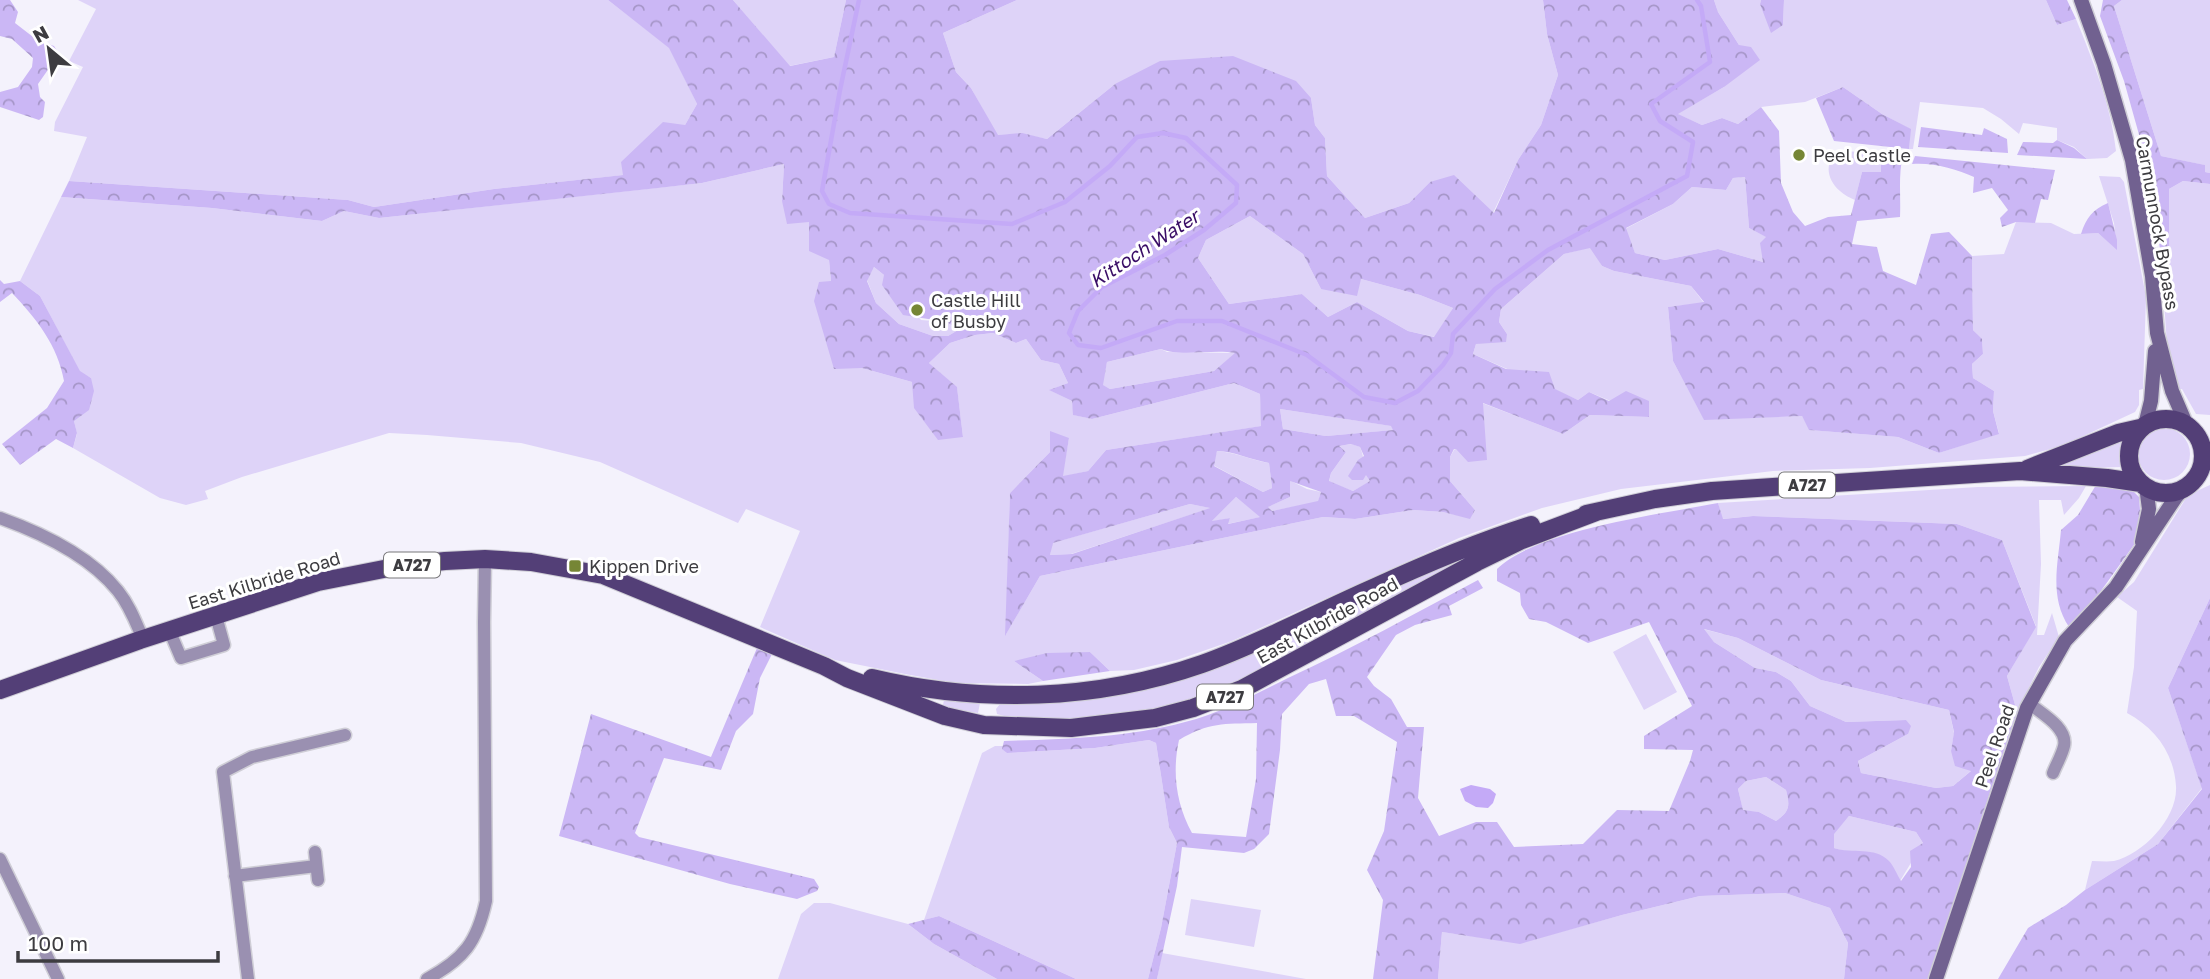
<svg xmlns="http://www.w3.org/2000/svg" width="2210" height="979" font-family="'Golos Text',sans-serif">
<style>
.grass{fill:#ded3f8}
.forest{fill:url(#forest-crowns);fill-rule:evenodd}
.water{fill:#c4aaf7}
.lines{fill:none;stroke-linecap:round;stroke-linejoin:round}
.stream{stroke:#c4aaf7;stroke-width:4.5}
.street-casing{stroke:#cfced6;stroke-width:15}
.secondary-casing{stroke:#cfced6;stroke-width:17}
.primary-casing{stroke:#cfced6;stroke-width:20}
.street{stroke:#9a90b1;stroke-width:12}
.secondary{stroke:#716190;stroke-width:14}
.primary{stroke:#533f77;stroke-width:18}
.poi-dot{fill:#768635;stroke:#fff;stroke-width:2.5}
.labels{text-anchor:middle;dominant-baseline:central;stroke-width:6;stroke-linejoin:round;paint-order:stroke}
.shield{fill:#fff;stroke:#777679;stroke-width:2}
.shield-label{font-size:16px;font-weight:bold;fill:#3d3c40}
.poi-label{font-size:18px;fill:#3d3c40;stroke:#fff;text-anchor:start}
.street-label{font-size:18px;fill:#3d3c40;stroke:#fff}
.water-label{font-size:19px;font-style:italic;fill:#390d66;stroke:#fff}
</style>
<defs>
<pattern id="forest-crowns" width="20" height="18" patternUnits="userSpaceOnUse" patternTransform="scale(1.75)"><rect width="20" height="18" fill="#cbb7f5"/><path d="M2 6a3 3 0 1 1 6 0M12 15a3 3 0 1 1 6 0" fill="none" stroke="#a696c8"/></pattern>
</defs>
<rect width="100%" height="100%" fill="#f4f2fc"/>
<path class="grass" d="M78 0H608L670 48 697 104 685 125 624 175 494 189 374 207 348 200 69 181 87 137 54 131 55 122 83 67 69 61 96 9Z
M733 0H846L834 57 789 66Z
M1017 0H1543L1547 34 1558 75 1541 125 1518 160 1493 213 1430 182 1409 203 1365 218 1327 176 1325 138 1315 125 1311 98 1115 84 1047 139 1022 134 997 135 971 88 956 72 943 33Z
M1714 0H1761L1760 4 1783 25 1784 0H2046L2057 25 2076 19C2093 61 2111 105 2116 151L2107 158 2087 159 2074 147 2057 140V128L2023 123 2019 134 2001 119 1983 108 1920 102 1913 149H1909L1910 129 1882 114 1843 87 1805 102 1761 107 1738 124 1722 118 1702 125 1677 114 1724 87 1739 45 1718 12Z
M2122 0H2210V173L2205 172 2204 165 2161 156 2114 6Z
M1842 151 1881 153 1882 172H1862L1855 200C1850 198 1844 195 1840 191 1826 179 1823 159 1842 151Z
M784 164 782 201 809 222 829 260 831 281 862 368 912 382 963 437 957 388 929 363 950 343 975 335 993 333 1016 343 1026 339 1041 360 1059 364 1068 383 1050 390 1072 401 1074 415 1092 419 1234 383 1260 394 1262 426 1106 450 1088 471 1062 477 1069 438 1050 452 1010 493 1006 634 1040 576 1323 517 1355 519 1413 510 1443 512 1470 518 1475 510 1450 481V457L1482 403 1563 434 1590 415 1649 417 1589 392 1578 400 1473 354 1476 344 1507 334 1499 322 1501 309 1564 254 1591 247 1602 266 1614 271 1691 286 1704 303 1668 307 1673 361 1704 419 1802 416 1810 430 1898 437 1939 453 1999 433 1993 411 1994 391 1973 378 1972 364 1983 354 1982 340 1973 330 1972 256 2004 254 2016 222 2051 223 2074 234 2098 233 2117 249 2114 223 2099 176 2120 177 2124 182 2146 297 2143 389 2139 390V405L2135 412 2062 446 2025 456 1870 468 1773 471 1621 489 1542 508 1459 538 1232 641 1177 660 1134 670 1110 671 1090 652 1014 661 1043 681 1028 684 955 683 905 674 835 660 760 627 800 531 746 509 738 523 600 462 521 443 427 435 389 433 242 477 205 491 208 499 186 505 160 498 73 448 77 434 74 421 91 378 80 372 40 296 20 281 61 197 212 208 322 221 344 211 379 218 702 183Z
M1745 177 1749 228 1767 237 1763 262 1718 249 1665 260 1635 253 1625 229 1673 204 1692 187 1726 190 1733 178Z
M2183 181 2210 184V415L2196 414 2182 389H2176L2168 359 2161 258 2169 257V189Z
M1250 216 1303 254 1321 289 1361 279 1420 295 1453 308 1435 337 1408 331 1357 302 1328 317 1302 294 1229 304 1198 258 1206 240Z
M874 267 884 275 921 320 947 322 958 330 948 336H933L899 324 876 303 867 280Z
M1161 349 1167 352 1236 353 1214 371 1110 389 1102 385 1107 362Z
M1280 409 1392 426 1394 430 1326 436 1283 429Z
M2138 454a26 26 0 1 1 52 0a26 26 0 1 1-52 0Z
M2123 440 2119 458 2122 467 2048 469Z
M1352 444 1360 447C1365 458 1363 471 1371 481L1353 491 1329 482 1331 473 1346 452 1338 446Z
M1217 451C1235 452 1251 460 1269 463L1272 488 1263 492 1213 465Z
M1289 480 1307 489 1321 492 1318 502 1272 511 1267 507 1290 497Z
M2210 485V598L2168 688 2202 788 2158 844 2085 890 2092 861C2099 861 2107 862 2114 861 2143 854 2178 818 2176 786 2174 753 2155 728 2127 713L2134 667 2137 611 2117 597 2134 582 2188 495Z
M2086 486 2079 498 2064 515 2061 500H2039L2041 564 2037 635H2044L2052 613 2059 637 2039 667 2017 712 2007 676 2036 626 2002 540 1957 524 1753 516 1722 519 1718 503 1978 487Z
M1236 497 1261 517 1227 524 1230 518 1211 522Z
M1190 504 1211 508 1071 554 1050 555 1052 543Z
M1457 560 1461 563 1250 680 1167 708 1111 718 1061 721 1008 717 997 714 996 709 1000 704 1113 696 1172 682 1276 643Z
M1703 629 1738 638 1821 680 1949 710 1954 733 1951 751 1972 770 1953 786 1936 788 1861 773 1858 761 1908 734 1906 720 1846 722 1810 706 1791 681 1776 672 1755 668 1714 642Z
M1646 634 1677 692 1644 710 1613 652Z
M944 700 980 703 978 713 946 708 943 705Z
M1149 740 1156 743 1169 827 1177 843 1161 928 1148 979H1076L939 916 924 920 982 753 995 746H1004L1007 753 1095 748Z
M1766 777 1786 790C1790 806 1790 811 1776 821L1759 812 1743 811 1738 789 1746 781Z
M1849 816 1916 832 1923 843 1900 881C1875 837 1872 861 1834 848L1833 834Z
M1785 893 1830 908 1848 943 1844 979H1438L1442 932 1520 943 1622 915 1700 896Z
M1191 899 1261 910 1254 947 1185 935Z
M814 903H830L908 924 934 944 997 979H778L801 914Z
M1162 953 1306 979H1157Z"/>
<path class="forest" d="M0 0H10L18 12 15 23 37 40 54 46 59 54 38 84 40 97 45 102 43 117 39 120 0 107V92L18 87 32 67 33 58 12 39 0 36Z
M608 0H733L790 66 834 57 846 0H1017L943 33 956 72 971 88 998 135 1022 133 1047 139 1115 84 1160 61 1233 56 1296 81 1311 98 1315 125 1325 138 1327 176 1365 218 1409 203 1430 182 1454 175 1494 213 1518 160 1541 125 1558 75 1547 34 1543 0H1714L1718 12 1739 45 1751 47 1760 60 1724 87 1678 114 1702 125 1722 118 1738 124 1761 107 1779 131 1781 183 1793 212 1805 226 1828 217 1851 215 1862 172H1881V153L1903 155C1898 175 1901 197 1900 217L1857 221 1852 244 1877 247 1883 271 1916 285 1931 234 1949 232 1972 256 1973 330 1982 339 1983 354 1972 364 1973 378 1994 391 1993 411 1999 434 1939 453 1898 437 1809 430 1802 416 1704 420 1673 361 1668 307 1704 302 1691 286 1614 271 1602 266 1590 248 1564 254 1501 309 1499 322 1507 334 1506 342 1476 344 1473 354 1506 369 1549 372 1555 389 1578 400 1589 392 1609 401 1626 391 1649 401V417L1590 415 1563 434 1483 403 1487 460 1468 462 1456 449H1454L1450 457V481L1475 510 1470 519 1443 512 1413 510 1355 519 1323 517 1040 576 1005 636 1010 493 1050 452V431L1069 438 1063 476 1088 471 1106 450 1261 426 1260 394 1234 383 1092 419 1073 415 1072 401 1049 390 1068 383 1059 364 1041 360 1026 339 1016 343 993 333 975 335 950 343 929 363 957 387 963 437 938 440 914 408 912 382 862 368 834 369 814 301 819 282 831 281 829 260 809 251V222L787 224 782 201 784 164 702 183 658 188 379 218 344 211 322 221 212 208 61 197 69 181 348 200 374 207 494 189 623 175 621 162 663 122 685 125 697 104 669 48ZM1745 177 1749 228 1766 237 1760 243 1763 262 1718 249 1665 260 1635 253 1626 228 1673 204 1692 187 1726 190 1733 178ZM1250 216 1303 254 1321 289 1357 296 1361 279 1420 295 1453 308 1434 337 1408 331 1357 302 1328 317 1302 294 1229 304 1198 258 1206 240ZM874 267 884 275 882 285 903 315 947 322 958 330 948 336H933L899 324 876 303 867 281ZM1161 349C1180 357 1213 349 1235 353L1214 371 1110 389 1103 385 1107 362ZM1280 409 1391 426 1393 430 1326 436 1283 429ZM1351 444 1360 447 1364 456 1358 460 1348 476 1352 480H1363L1366 475 1370 481 1353 491 1329 481 1331 473 1346 452 1339 446ZM1217 451C1234 451 1251 460 1269 463L1272 488 1263 492 1214 466ZM1290 481 1321 492 1318 501 1272 511 1268 507 1290 497ZM1236 497 1260 517 1228 524 1230 518 1212 521ZM1190 504 1210 508 1072 554 1050 555 1053 543Z
M1761 0H1784L1783 25 1771 33 1760 4Z
M2046 0H2067L2076 19 2057 25Z
M2103 0H2122L2114 6 2161 156 2205 165V172L2210 173V184L2183 181 2169 189V257L2161 258 2153 194 2156 179 2154 168 2145 156 2124 81 2100 16Z
M1843 87 1882 114 1911 129 1909 149 1834 141 1816 98Z
M1921 127 1982 135 1984 128 2007 139 2008 153 1918 147Z
M2057 140 2074 148 2087 159 2017 155 2023 142 2053 143Z
M1915 156 2055 170 2048 200 2041 199 2035 223 2016 222 2002 227 2000 218 2008 210 1992 188 1973 193 1974 177C1957 169 1931 162 1912 164Z
M2108 203 2117 240V250L2098 233 2081 234C2086 218 2093 209 2108 203Z
M0 280 4 284 20 281 40 296 80 371 91 378 94 391 89 410 74 421 77 433 73 448 56 439 20 465 2 444 47 408 64 381C58 346 36 318 12 293L0 302Z
M2096 485 2131 489 2139 497 2140 510 2136 542 2098 595 2069 627C2049 597 2058 564 2061 530L2078 515Z
M1718 503 1723 519 1753 516 1957 524 2002 540 2036 627 2007 676 2017 712 1928 979H1844L1848 943 1830 908 1785 893 1700 896 1622 915 1520 944 1442 932 1438 979H1373L1383 900 1367 870 1384 831 1397 742 1354 716H1336L1326 679 1309 684 1282 714 1280 750 1269 834 1254 849 1244 853 1182 847 1177 886 1157 979H1148L1161 928 1177 843 1169 827 1156 743 1149 740 1095 748 1007 753 1002 749 1004 741C1064 739 1126 738 1185 722 1221 713 1255 694 1288 678 1353 648 1416 613 1478 580L1483 588 1449 606 1452 615 1415 625 1396 635 1367 677 1374 686 1391 699 1407 727H1424L1418 798 1439 836 1476 822H1497L1514 847 1583 844 1617 810 1669 811 1690 761 1693 750 1644 749V736L1692 706 1649 622 1588 643 1546 622 1529 619 1521 605 1520 593 1497 581V569C1536 530 1662 514 1718 503ZM1704 629 1738 638 1821 680 1949 710 1954 732 1951 751 1955 766 1971 771 1953 786 1936 788 1861 773 1858 761 1908 734 1911 726 1906 720 1846 722 1810 706 1791 681 1776 672 1755 668 1714 642ZM1257 723 1256 779 1246 837 1192 833C1176 804 1172 772 1179 740 1209 722 1224 724 1257 723ZM1766 777 1786 790C1790 806 1790 811 1776 821L1759 812 1743 810 1738 789 1746 781ZM1849 816 1916 832 1923 843 1910 851 1911 867 1901 881C1897 875 1894 866 1889 861 1875 846 1852 854 1834 848V834Z
M2210 598V979H1998L2028 928 2066 905 2085 890 2158 844 2202 789 2168 688Z
M757 648 772 654 760 678 753 714 736 731 721 770 664 758 635 833 639 837 814 879 819 887 817 891 797 899 730 884 559 836 591 714 711 757Z
M1090 652 1110 671 1043 681 1014 661 1047 653Z
M939 916 1076 979H997L934 944 908 924Z"/>
<path class="water" d="M1471 785 1490 789 1496 794 1493 803 1488 808 1476 807 1465 801 1460 789Z"/>
<g class="lines">
<path class="stream" d="M859 0 840 90 822 191 829 204 850 213 1012 224 1065 202 1110 166 1137 137 1163 133 1186 138 1237 185 1236 203 1204 230 1165 255 1102 287 1078 311 1069 333 1078 345 1101 348 1177 321H1222L1307 355 1364 397 1395 403 1418 391 1443 365 1451 353 1453 334 1495 289 1548 250 1687 176 1693 142 1660 121 1651 104 1710 62 1701 6 1697 0"/>
<g class="street-casing">
<path id="street" d="M0 518C42 533 90 556 118 591 130 606 136 623 143 639
M170 632 181 658 224 645 216 616
M2030 704C2042 714 2068 728 2064 746 2062 755 2056 765 2053 773
M315 852 318 880
M0 859 58 979
M235 876 316 866
M248 979 223 772 252 757 345 735
M427 979C464 959 477 942 486 901L484 622 485 559"/>
</g>
<g class="secondary-casing">
<path id="secondary" d="M2081 0 2104 64 2132 160 2152 276 2157 333 2172 391 2187 426
M2145 425 2151 401 2155 351
M2142 542 2149 509 2146 486
M1936 979 2027 708 2065 641 2116 587 2176 497 2187 485"/>
</g>
<g class="primary-casing">
<path id="primary" d="M2129 456a37 37 0 1 1 74 0a37 37 0 1 1-74 0Z
M2027 469 2118 433 2140 428
M1586 514 1655 499 1712 491 2020 471 2107 478 2141 483
M872 678C981 704 1096 701 1202 664 1261 643 1316 613 1373 588 1425 564 1477 542 1531 525
M0 690 140 640 318 582 399 566 445 561 485 559 531 562 603 575 824 666 847 678 945 716 984 725 1071 728 1155 718 1193 708 1242 689 1477 562 1522 540 1596 512"/>
</g>
<use href="#street" class="street"/>
<use href="#secondary" class="secondary"/>
<use href="#primary" class="primary"/>
</g>
<g class="poi-dot">
<circle cx="1799" cy="155" r="7"/>
<circle cx="917" cy="310" r="7"/>
<rect x="568" y="559" width="14" height="14" rx="3.5"/>
</g>
<g class="labels">
<g class="shield">
<rect x="1779" y="472.5" width="56" height="25" rx="5"/>
<rect x="384" y="552.5" width="56" height="25" rx="5"/>
<rect x="1197" y="684.5" width="56" height="25" rx="5"/>
</g>
<g class="shield-label">
<text x="1807" y="485">A727</text>
<text x="412" y="565">A727</text>
<text x="1225" y="697">A727</text>
</g>
<g class="poi-label">
<text x="1813" y="155">Peel Castle</text>
<text x="931" y="300">Castle Hill<tspan x="931" dy="21">of Busby</tspan></text>
<text x="589" y="566">Kippen Drive</text>
</g>
<g class="street-label">
<text transform="translate(2158 223) rotate(80)">Carmunnock Bypass</text>
<text transform="translate(264 580) rotate(-17)">East Kilbride Road</text>
<text transform="translate(1327 620) rotate(-29)">East Kilbride Road</text>
<text transform="translate(1994 746) rotate(-71)">Peel Road</text>
</g>
<g class="water-label">
<text transform="translate(1144 248) rotate(-33)">Kittoch Water</text>
</g>
</g>
<g transform="translate(49 49) rotate(331)" stroke="#ffffff" stroke-width="5" paint-order="stroke">
<path d="M0-5L12 26L0 18L-12 26Z" fill="#3d3c40"/>
<text y="-10" font-size="19" font-weight="bold" text-anchor="middle" fill="#3d3c40">N</text>
</g>
<path d="M18 951v10h200v-10" fill="none" stroke="#3d3c40" stroke-width="3.5"/>
<text x="28" y="951" font-size="21" fill="#3d3c40" stroke="#ffffff" stroke-width="5" paint-order="stroke">100 m</text>
</svg>
